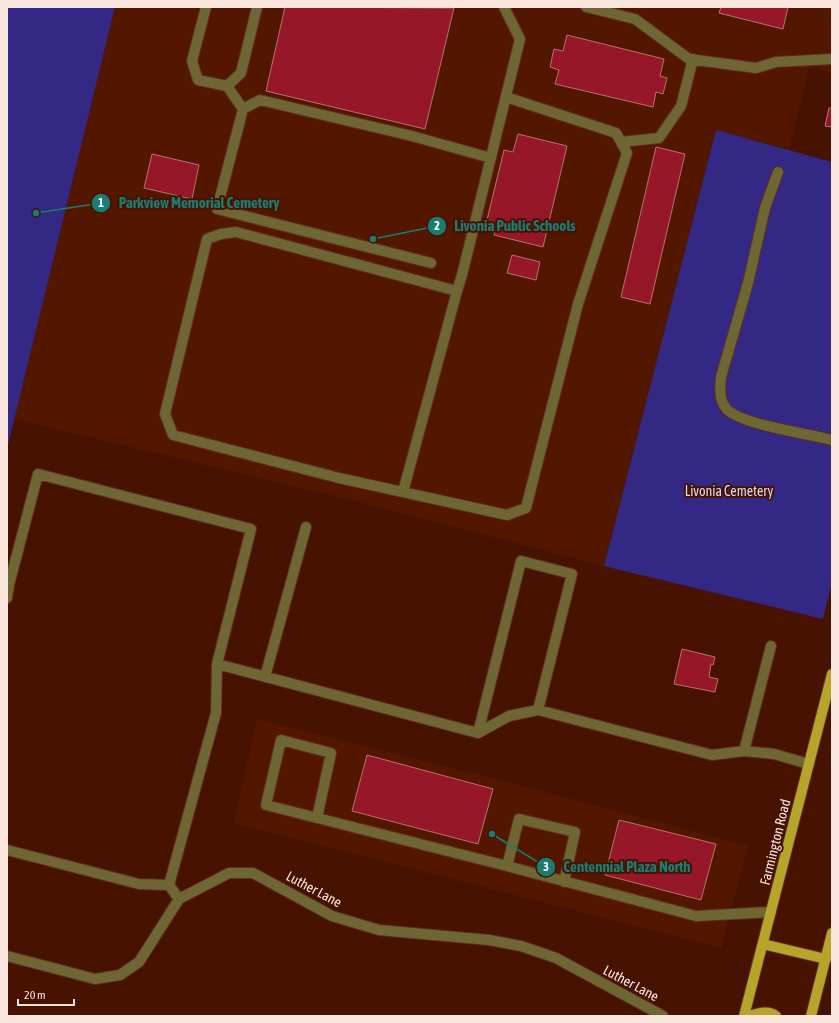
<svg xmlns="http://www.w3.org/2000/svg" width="839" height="1023" font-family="'Asap Condensed',sans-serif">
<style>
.built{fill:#531700}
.green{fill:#332884}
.building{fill:#961727;stroke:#b67371}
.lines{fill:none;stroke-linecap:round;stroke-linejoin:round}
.minor-casing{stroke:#60301f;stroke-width:12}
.major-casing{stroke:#60301f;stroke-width:12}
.minor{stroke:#6e6633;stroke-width:10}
.major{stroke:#b6a52a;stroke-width:10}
.labels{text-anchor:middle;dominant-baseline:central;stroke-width:4;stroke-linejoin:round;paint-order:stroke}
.park-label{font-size:14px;fill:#d8dbf7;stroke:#471200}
.street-label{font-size:14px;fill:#fae5dd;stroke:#471200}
.leader{fill:none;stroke:#1b7c74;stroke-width:1.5}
.callout-dot{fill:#1b7c74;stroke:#471200;stroke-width:1.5}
.mark-label{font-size:12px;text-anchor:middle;font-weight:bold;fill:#fff}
.callout-label{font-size:15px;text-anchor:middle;font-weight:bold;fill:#1b7c74;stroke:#471200;stroke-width:4;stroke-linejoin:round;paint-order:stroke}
</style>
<rect width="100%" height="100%" fill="#471200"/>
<path class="built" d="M115 7H832V73L809 68 789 149 716 131 604 566 351 500 14 419Z
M257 719 523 786 748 846 721 948 234 823Z"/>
<path class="green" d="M7 7H115L7 449Z
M716 130 832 162V582L823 619 604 566Z"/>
<path class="building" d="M285 7 454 8 425 129 266 91Z
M721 7H788L783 29 719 13Z
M567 35 664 59 660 76 667 78 663 94 656 92 653 107 555 84 559 70 550 67 554 49 563 51Z
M829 108H832V127L825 126Z
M518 134 567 146 543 247 494 235 496 226 486 224 504 150 513 152Z
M656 147 685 154 650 304 621 297Z
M152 154 199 165 192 199 144 188Z
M512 255 540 262 536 280 507 273Z
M682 649 715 657 713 665 711 664 709 677 718 679 715 692 674 684Z
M367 755 493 789 478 844 352 811Z
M619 820 716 844 701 900 605 875Z"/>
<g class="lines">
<g class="minor-casing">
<path id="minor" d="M206 7 192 61 198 80 227 86 241 73 257 7
M504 7 520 39 462 275 457 291 236 232 221 234 207 239 165 414 173 435 339 478 507 515 526 508 578 304 627 153 616 133 506 97
M586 7 635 19 689 59 756 68 776 62 832 59
M227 86 243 109
M621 142 659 138 681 106 693 59
M778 172 765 208 748 283 721 377C720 387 719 398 725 407 735 424 811 434 832 440
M431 263 217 209 243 109 260 100 412 136 491 158
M403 492 457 291
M7 598 9 585 38 474 251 529 217 664
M265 677 306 527
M478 733 521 561 572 574 538 710
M744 751 771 646
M317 818 331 753 281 740 266 805 507 866 696 916 771 912
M7 850 139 884 169 885
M507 866 519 819 575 832 564 882
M179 899 169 885 216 713 217 664 478 733 509 716 538 710 712 755 744 751 774 754 809 764
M7 956 95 979 120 975 139 962 179 899 229 873H253L332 916 379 930 489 940 521 946 556 958 663 1016"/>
</g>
<g class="major-casing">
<path id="major" d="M763 944 826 959
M744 1016 832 674
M748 1016C757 1014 768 1009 776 1016
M811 1016 832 933"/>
</g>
<use href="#minor" class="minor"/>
<use href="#major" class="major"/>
</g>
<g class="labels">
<g class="park-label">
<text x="729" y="491">Livonia Cemetery</text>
</g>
<g class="street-label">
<text transform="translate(775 842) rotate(-76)">Farmington Road</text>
<text transform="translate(314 889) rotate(28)">Luther Lane</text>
<text transform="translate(631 983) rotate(28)">Luther Lane</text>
</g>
</g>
<path class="leader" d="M36 213L101 203M373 239L437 226M492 834L546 867"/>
<g class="callout-dot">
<circle cx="36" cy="213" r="4"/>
<circle cx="373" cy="239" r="4"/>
<circle cx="492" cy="834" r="4"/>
<circle cx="101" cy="203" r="10"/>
<circle cx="437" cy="226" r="10"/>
<circle cx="546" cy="867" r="10"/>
</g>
<g class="mark-label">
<text x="101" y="207">1</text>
<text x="437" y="230">2</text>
<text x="546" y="871">3</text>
</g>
<g class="callout-label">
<text x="199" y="208">Parkview Memorial Cemetery</text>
<text x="515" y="231">Livonia Public Schools</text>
<text x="627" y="872">Centennial Plaza North</text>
</g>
<rect width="839" height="1023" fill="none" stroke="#fae5dd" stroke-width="16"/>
<path d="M18 999v6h56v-6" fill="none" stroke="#fae5dd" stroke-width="2"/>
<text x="24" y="999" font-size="12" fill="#fae5dd" stroke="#471200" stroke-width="3" paint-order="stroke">20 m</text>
</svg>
